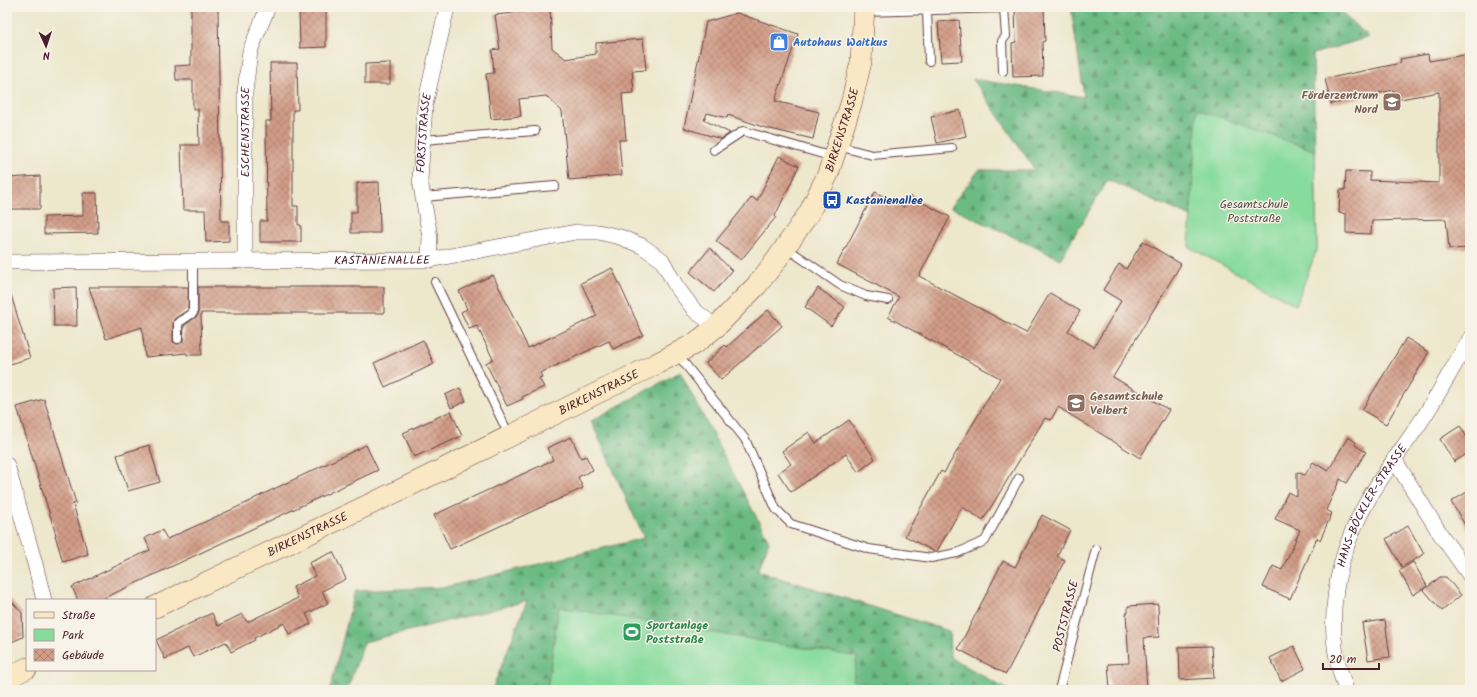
<svg xmlns="http://www.w3.org/2000/svg" width="1477" height="697" font-family="Kalam,sans-serif">
<style>
.forest{fill:url(#forest-firs);stroke:#5b6d58}
.park{fill:#86db9d;stroke:#687d64}
.building{fill:url(#building-cross-hatch)}
.lines{fill:none;stroke-linecap:round;stroke-linejoin:round}
.lane-casing{stroke:#623d43;stroke-width:10}
.street-casing{stroke:#623d43;stroke-width:16}
.secondary-casing{stroke:#623d43;stroke-width:22}
.lane{stroke:#fff;stroke-width:8}
.street{stroke:#fff;stroke-width:15}
.secondary{stroke:#fae7c3;stroke-width:21}
.labels{text-anchor:middle;dominant-baseline:central;stroke-width:3;stroke-linejoin:round;paint-order:stroke}
.shop-label{font-size:12px;font-weight:bold;fill:#366cbe;stroke:#f7f3e8;text-anchor:start}
.education-label{font-size:12px;font-weight:bold;fill:#785e54;stroke:#f7f3e8;text-anchor:end}
.street-label{font-size:12px;fill:#4a1f2b;stroke:#f7f3e8}
.transit-label{font-size:12px;font-weight:bold;fill:#164399;stroke:#f7f3e8;text-anchor:start}
.park-label{font-size:12px;fill:#594e48;stroke:#f7f3e8}
.leisure-label{font-size:12px;font-weight:bold;fill:#27864d;stroke:#f7f3e8;text-anchor:start}
</style>
<defs>
<pattern id="forest-firs" width="22" height="20" patternUnits="userSpaceOnUse"><rect width="22" height="20" fill="#6cbb84"/><path d="M5 1l3.5 6h-7zM16 11l3.5 6h-7z" fill="#5b976c"/></pattern>
<pattern id="building-cross-hatch" width="8" height="8" patternUnits="userSpaceOnUse"><rect width="8" height="8" fill="#d29c87"/><path d="M0 0l8 8M0 8l8-8" fill="none" stroke="#ac7f6f"/></pattern>
</defs>
<rect width="100%" height="100%" fill="#f7f3e8"/>
<filter id="ink" filterUnits="userSpaceOnUse"><feTurbulence type="fractalNoise" baseFrequency=".025" numOctaves="2"/><feDisplacementMap in="SourceGraphic" scale="8" xChannelSelector="R" yChannelSelector="G"/><feConvolveMatrix kernelMatrix="1 2 1 2 8 2 1 2 1" color-interpolation-filters="sRGB"/></filter>
<filter id="wash" filterUnits="userSpaceOnUse"><feTurbulence type="fractalNoise" baseFrequency=".012" numOctaves="4" result="noise"/><feDisplacementMap in="SourceGraphic" scale="16" xChannelSelector="R" yChannelSelector="G"/><feGaussianBlur stdDeviation="0.9" result="paint"/><feColorMatrix in="noise" values="0 0 0 0 0 0 0 0 0 0 0 0 0 0 0 0 0 1.4 0 .05"/><feComposite in="paint" operator="in"/></filter>
<g filter="url(#wash)">
<rect width="100%" height="100%" fill="#ede7cc"/>
<path class="forest" d="M1071 7H1340L1346 17 1369 37 1313 54 1317 249 1196 219 1108 180 1060 259 950 207 979 170H1035L973 79 1084 97Z
M680 372 769 541 758 571 949 631 950 657 1008 690H904L853 681 857 657 559 607 547 690H492L527 601 364 642 347 690H330L355 591 446 587 644 538 591 421Z"/>
<path class="park" d="M1197 109 1315 151 1317 249 1296 305 1189 247Z
M559 607 857 657 853 681 904 690H547Z"/>
<g id="blocks">
<path class="building" d="M191 7H218L221 221H229V241L206 242 205 210H183L181 145H199L198 109H193V80H176L175 66 191 65Z
M299 7H326V47L300 48Z
M550 9 552 48 566 59 596 54V43L643 39 646 70 632 71 634 93 622 94 626 140H619L622 175 569 180 562 111 546 96 519 99 521 116 491 119 486 74 494 73 492 50 500 49 495 15Z
M1044 9 1045 41 1042 42 1043 76 1013 77 1012 43 1016 42 1015 10Z
M737 13 798 34 775 101 819 112 813 139 766 128 728 115 727 118 707 113 704 120 730 133 721 139 684 128 706 22Z
M959 20 962 61 941 62 938 22Z
M1428 54 1429 61 1470 54V248L1449 249 1446 219 1372 221 1371 234 1346 233V214L1339 213 1340 190H1345L1346 171 1370 172V180L1439 183V92L1395 100 1393 90 1331 104 1325 79 1401 63 1400 59Z
M270 63H297L298 110H293V206H298V225H301V242H260V221H267L266 121H271Z
M390 63V84H365V64Z
M960 110 966 136 937 143 931 117Z
M779 156 799 166 775 216 776 217 741 260 716 241 752 197 757 201Z
M40 176V209H7V178Z
M379 182 380 233H351V212H357V183Z
M875 192 904 207 910 196 950 217 919 276 1026 333 1050 293 1080 311 1068 331 1094 347 1121 301 1103 290 1119 264 1126 269 1143 241 1181 264 1113 377 1169 410 1140 458 1058 407 1051 420 1045 418 983 520 962 507 937 551 935 552 905 536 941 471 944 473 1000 378 888 317 899 297 837 264Z
M83 193H97L98 233 44 234V217L83 216Z
M710 248 732 271 714 292 690 272Z
M612 268 643 335 613 349 609 341 540 373 542 377 539 378 544 387 522 397 523 399 507 406 486 363 493 359 477 326 469 329 461 312 467 309 459 291 493 275 528 348 597 316 581 283Z
M76 287 77 326H54L53 288Z
M89 287H188V310L175 318 173 323V342L178 344 183 341 184 326 198 315V287H384V313H201L202 355H187V353L145 357 142 327 106 339Z
M818 288 845 307 831 326 805 307Z
M7 295H11L30 358 7 365Z
M768 310 782 326 721 380 706 363 725 345 727 347Z
M1406 338 1429 352 1386 424 1362 410Z
M423 340 434 364 385 387 374 363Z
M460 388 466 401 451 408 445 395Z
M44 399 76 503 73 504 88 554 63 562 55 535H56L17 407Z
M451 411 462 436 414 457 403 433Z
M849 420 875 459 858 472 846 454 791 492 778 473 791 464 782 451 809 432 816 443Z
M1460 426 1470 442V452L1454 462 1440 439Z
M571 437 581 458 586 456 593 470 578 477 583 488 450 549 434 515 553 460 547 448Z
M1348 437 1356 442 1355 445 1366 452 1347 483 1340 479 1326 510 1332 513 1320 540 1317 538 1290 599 1263 587 1273 566 1282 570 1300 530 1275 519 1288 492 1297 497V472L1305 475 1313 462 1328 471Z
M149 445 160 482 128 491 117 455Z
M366 445 378 470 100 600H78L72 587 150 550 145 538 162 530 167 539 253 500V499Z
M1470 490V533L1451 502Z
M1042 515 1070 530 1057 556 1065 560 1006 674 958 649 1003 561 1015 567Z
M1408 526 1424 554 1402 567 1386 539Z
M333 552 346 579 322 591 328 603 306 614 311 624 289 634 284 623 254 638 255 640 231 652 226 642 193 657 188 648 165 659 156 640 212 613 218 626 242 614 247 622 298 598 293 587 315 576 309 563Z
M1413 562 1427 586 1413 595 1399 571Z
M1440 577H1446L1461 595 1442 611 1424 590Z
M7 596 22 613 23 637 7 644Z
M1158 604 1159 637 1144 638 1147 690H1110L1108 664 1129 663 1126 613H1128V606Z
M1385 620 1390 657 1368 660 1362 623Z
M1212 646 1214 678 1180 680 1179 647Z
M1294 646 1305 669 1281 681 1270 658Z"/>
</g>
</g>
<g filter="url(#ink)">
<use href="#blocks" fill-opacity="0" stroke="#623d43" stroke-width="1"/>
<g class="lines">
<g class="lane-casing">
<path id="lane" d="M927 11 929 61
M864 12 1004 8 1006 36 1002 41 1003 71
M423 140 535 131
M838 146 872 155 952 148
M714 150 743 131 833 157
M423 197 555 186
M785 247 840 285 866 296 888 300
M435 282 509 435
M178 339V323L193 313V260
M677 354 745 439 776 509 791 524 869 549 931 558 957 553 985 541 1019 478
M1059 690 1096 549"/>
</g>
<g class="street-casing">
<g id="street">
<path id="s1" d="M429 260 430 237 420 180 425 105 447 7"/>
<path id="s2" d="M245 261V92L250 51 268 7"/>
<path id="s3" d="M7 262 429 260 576 232H598L620 237 642 246 662 260 676 286 695 311 716 327"/>
<path d="M1394 459 1441 535 1470 576"/>
<path d="M7 465 35 564 44 600"/>
<path id="s4" d="M1346 690C1340 673 1335 655 1334 637 1331 589 1344 542 1368 500 1385 470 1408 442 1427 412 1442 388 1455 363 1470 339"/>
</g>
</g>
<g class="secondary-casing">
<g id="secondary">
<path id="s5" d="M155 607 423 479 654 365 694 344 716 327 757 285 775 262 809 213 828 174 851 104 861 62 864 7"/>
<path d="M7 678 27 668"/>
</g>
</g>
<use href="#lane" class="lane"/>
<use href="#street" class="street"/>
<use href="#secondary" class="secondary"/>
</g>
</g>
<defs>
<g id="shop-square" transform="scale(1)"><rect x="-9" y="-9" width="18" height="18" rx="4" fill="#3f7fe0" stroke="#f7f3e8"/><path d="M-5-2.5h2.3a2.7 3.5 0 0 1 5.4 0H5L5.5 6h-11ZM-1.5-2.5h3a1.5 2.3 0 0 0-3 0Z" fill="#fff"/></g>
<g id="school-square" transform="scale(1)"><rect x="-9" y="-9" width="18" height="18" rx="4" fill="#8d6e63" stroke="#f7f3e8"/><path d="M0-5L7-2L0 1L-7-2ZM-4 1L0 2.5L4 1V4Q0 6-4 4Z" fill="#fff"/></g>
<g id="bus-square" transform="scale(1)"><rect x="-9" y="-9" width="18" height="18" rx="4" fill="#1a4fb4" stroke="#f7f3e8"/><path d="M-5-6H5V4H4V6H2V4H-2V6H-4V4H-5ZM-3.5-4V0h7V-4ZM-3.5 1.2v1.5H-2V1.2ZM2 1.2v1.5H3.5V1.2Z" fill="#fff"/></g>
<g id="stadium-square" transform="scale(1)"><rect x="-9" y="-9" width="18" height="18" rx="4" fill="#2e9e5b" stroke="#f7f3e8"/><path d="M0-5a6.5 5 0 1 0 0 10a6.5 5 0 1 0 0-10ZM-3.5-1.8h7v3.6h-7Z" fill="#fff"/></g>
</defs>
<g fill-rule="evenodd">
<use href="#shop-square" x="779" y="42"/>
<use href="#school-square" x="1392" y="102"/>
<use href="#bus-square" x="832" y="200"/>
<use href="#school-square" x="1076" y="403"/>
<use href="#stadium-square" x="632" y="632"/>
</g>
<g class="labels">
<g class="shop-label">
<text x="793" y="42">Autohaus Waitkus</text>
</g>
<g class="education-label">
<text x="1378" y="95">Förderzentrum<tspan x="1378" dy="14">Nord</tspan></text>
<text x="1090" y="396" text-anchor="start">Gesamtschule<tspan x="1090" dy="14">Velbert</tspan></text>
</g>
<g class="street-label">
<text stroke="none"><textPath href="#s5" startOffset="865">BIRKENSTRASSE</textPath></text>
<text stroke="none"><textPath href="#s2" startOffset="129">ESCHENSTRASSE</textPath></text>
<text stroke="none"><textPath href="#s1" startOffset="128">FORSTSTRASSE</textPath></text>
<text stroke="none"><textPath href="#s3" startOffset="375">KASTANIENALLEE</textPath></text>
<text stroke="none"><textPath href="#s5" startOffset="493">BIRKENSTRASSE</textPath></text>
<text stroke="none"><textPath href="#s4" startOffset="194">HANS-BÖCKLER-STRASSE</textPath></text>
<text stroke="none"><textPath href="#s5" startOffset="169">BIRKENSTRASSE</textPath></text>
<text transform="translate(1066 616) rotate(-76)">POSTSTRASSE</text>
</g>
<g class="transit-label">
<text x="846" y="200">Kastanienallee</text>
</g>
<g class="park-label">
<text x="1254" y="204">Gesamtschule<tspan x="1254" dy="14">Poststraße</tspan></text>
</g>
<g class="leisure-label">
<text x="646" y="625">Sportanlage<tspan x="646" dy="14">Poststraße</tspan></text>
</g>
</g>
<rect width="1477" height="697" fill="none" stroke="#f7f3e8" stroke-width="24"/>
<rect x="26" y="599" width="130" height="72" fill="#f7f3e8" stroke="#b29e9c"/>
<rect x="34" y="612" width="20" height="6" fill="#fae7c3" stroke="#b29e9c"/>
<text x="62" y="619" font-size="12" fill="#4a1f2b">Straße</text>
<rect x="34" y="629" width="20" height="12" fill="#86db9d" stroke="#b29e9c"/>
<text x="62" y="639" font-size="12" fill="#4a1f2b">Park</text>
<rect x="34" y="649" width="20" height="12" fill="url(#building-cross-hatch)" stroke="#b29e9c"/>
<text x="62" y="659" font-size="12" fill="#4a1f2b">Gebäude</text>
<g transform="translate(46 46) rotate(177)" stroke="#f7f3e8" stroke-width="3" paint-order="stroke">
<path d="M0-3L7 15L0 10L-7 15Z" fill="#4a1f2b"/>
<text y="-6" font-size="11" font-weight="bold" text-anchor="middle" fill="#4a1f2b">N</text>
</g>
<path d="M1323 663v6h56v-6" fill="none" stroke="#4a1f2b" stroke-width="2"/>
<text x="1329" y="663" font-size="12" fill="#4a1f2b" stroke="#f7f3e8" stroke-width="3" paint-order="stroke">20 m</text>
</svg>
